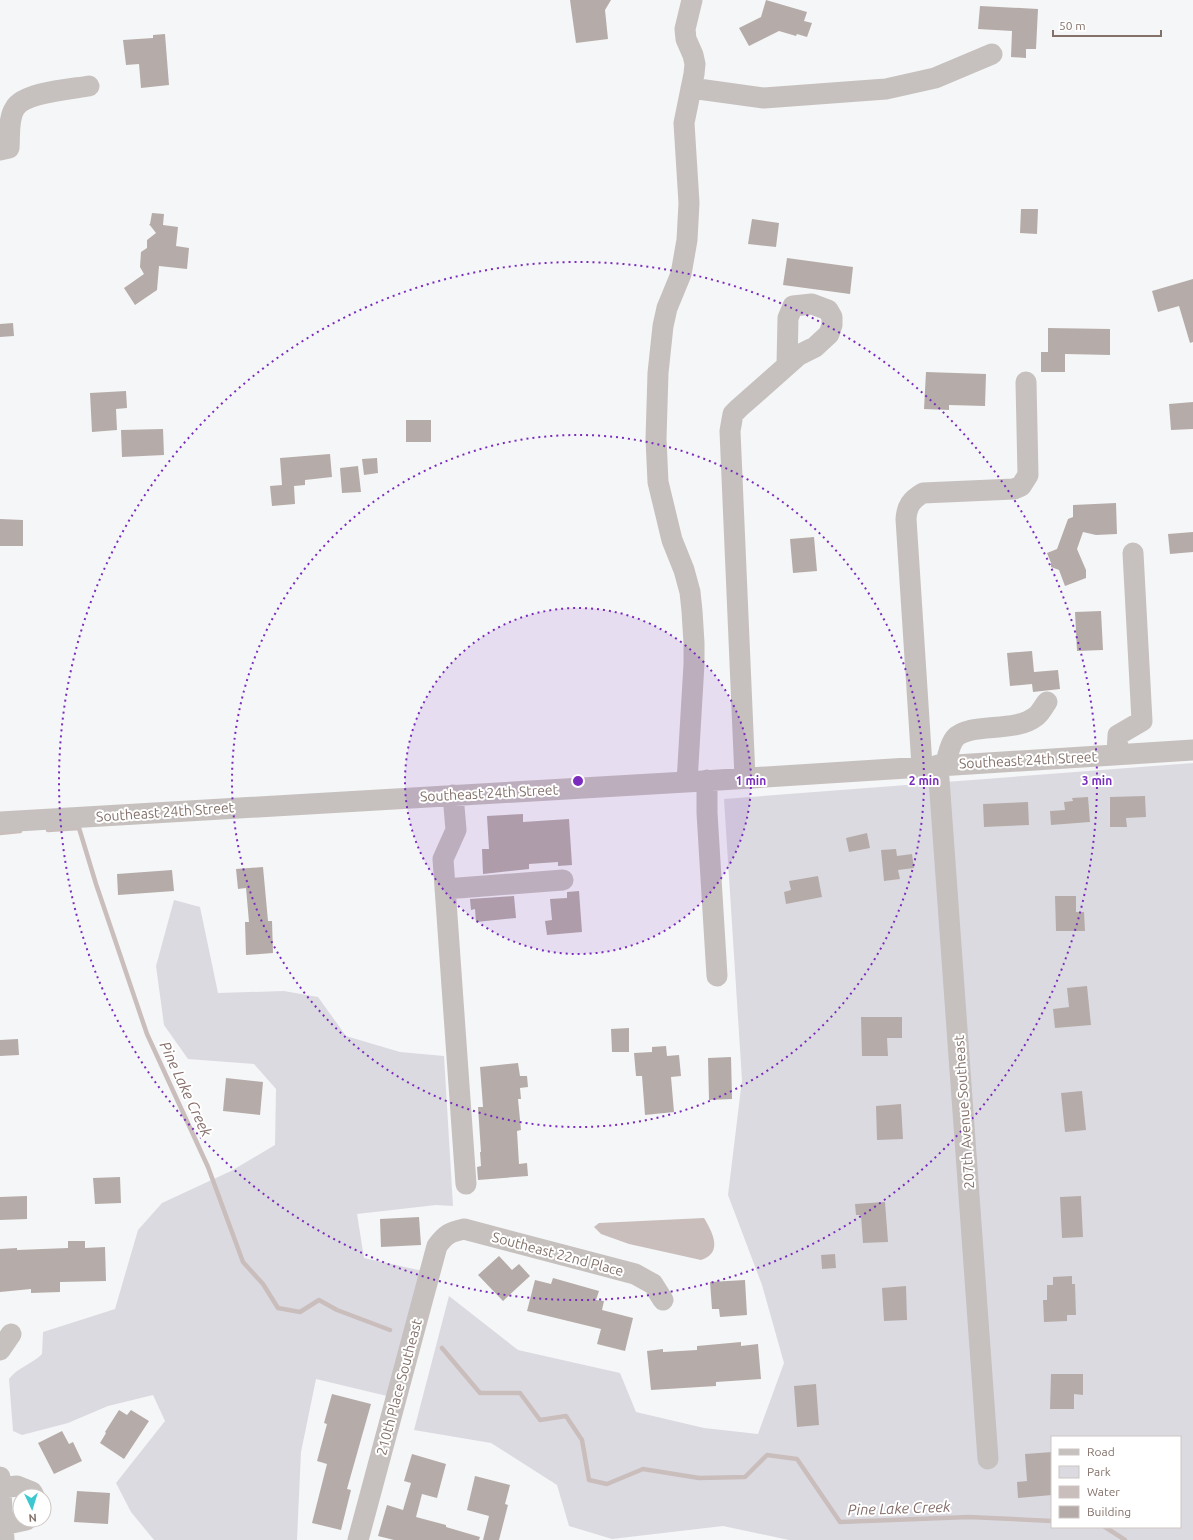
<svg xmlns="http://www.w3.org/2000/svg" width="1193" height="1540" font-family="Ubuntu,sans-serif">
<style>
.green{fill:#dcdae1;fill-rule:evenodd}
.water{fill:#cabebd}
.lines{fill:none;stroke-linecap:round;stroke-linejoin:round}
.stream{stroke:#cabebd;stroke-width:4.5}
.building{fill:#b5aca9}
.minor{stroke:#c6c1bf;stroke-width:21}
.ring{fill:none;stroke:#7b2cbf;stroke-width:2;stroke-dasharray:2 4}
.labels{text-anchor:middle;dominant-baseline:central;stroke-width:4;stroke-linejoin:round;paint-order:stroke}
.street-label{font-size:14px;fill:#83716a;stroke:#fff}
.water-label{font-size:15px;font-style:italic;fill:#856e6b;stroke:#fff}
.centre{fill:#7b2cbf;stroke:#fff;stroke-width:2}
.ring-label{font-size:12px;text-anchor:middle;font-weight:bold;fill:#7b2cbf;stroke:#fff;stroke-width:4;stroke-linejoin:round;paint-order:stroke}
</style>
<rect width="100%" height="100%" fill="#f5f6f7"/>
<path class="green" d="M1193 763V1540H789L723 1526 612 1539 569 1526 557 1485 491 1443 414 1430 449 1296 518 1350 620 1373 636 1412 704 1428 758 1434 784 1363 762 1285 728 1195 742 1080 724 799ZM1052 1437H1180V1527H1052Z
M174 900 200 907 218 993 284 991 318 997 346 1036 400 1052 444 1056 453 1206 436 1205 357 1214 364 1258 423 1271 387 1396 316 1379 301 1452 297 1540H154L131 1512 116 1483 165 1421 153 1395 108 1406 68 1423 22 1435 13 1431 9 1379C18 1367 31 1365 42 1354L43 1332 115 1309 138 1230 162 1203 231 1171 275 1145 276 1089 254 1064 188 1059 164 1025 156 966Z"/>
<path class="water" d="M704 1218C713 1233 723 1253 701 1260L629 1244 601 1234 594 1227 599 1223Z"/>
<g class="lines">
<path class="stream" d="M48 830 79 828 96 884 147 1034 208 1167 243 1262 263 1284 278 1308 300 1312 319 1300 337 1310 390 1330
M0 833 20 831
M442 1348 480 1393H520L540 1420 566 1416 582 1440 589 1480 607 1484 643 1469 699 1478 745 1477 767 1455 797 1459 840 1522 969 1517 1052 1521
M1105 1527 1125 1540"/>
</g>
<path class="building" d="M570 0H611L605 10 608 39 576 43Z
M766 0 807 12 804 21 812 23 807 37 797 34 796 36 779 31 749 46 739 28 761 17Z
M980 6 1038 9 1036 49H1026V58L1011 57 1012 31 978 29Z
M165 34 169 85 141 88 139 64 126 65 123 40 153 38V35Z
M1021 209H1038L1037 234 1020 233Z
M152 213 164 214 163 225 178 227 176 246 189 248 187 269 159 266 157 290 135 305 124 288 144 274 140 267 141 252 147 248V240L156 233 149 224H150Z
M752 219 779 223 776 247 748 244Z
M787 258 853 267 850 294 783 285Z
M1193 279V342L1190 343 1179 306 1158 312 1152 291Z
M13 323 14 336 0 337V324Z
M1048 328 1110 329V355L1065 354V372H1041V352H1048Z
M926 372 986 374 985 406 949 405V410L924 409Z
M126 391 127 408 116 409 117 430 92 432 90 393Z
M1193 402V429L1171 430 1169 404Z
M406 420H431V442H406Z
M163 429 164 455 122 457 121 430Z
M330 454 332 477 305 480V485L294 486 295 504 272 506 270 486 282 485 280 458Z
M377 458 378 473 364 475 362 459Z
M358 466 361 492 342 493 340 468Z
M1116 503 1117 534 1096 535 1083 532 1077 549 1086 570V578L1065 586 1059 570 1051 567V563L1047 553 1057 549 1068 519 1073 517V505Z
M0 519 23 520V546H0Z
M1193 532V552L1170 554 1168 534Z
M814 537 817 571 793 573 790 539Z
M1101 611 1103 650 1077 651 1075 612Z
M1032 651 1034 672 1058 670 1060 689 1033 692 1032 684 1010 686 1007 653Z
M1145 796 1146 817 1126 818 1127 827H1110V797Z
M1088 797 1090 822 1051 825 1050 811 1065 810 1064 802 1073 801 1072 798Z
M1028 802 1029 825 984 827 983 804Z
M523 814V822L569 819 572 865 558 866V862L529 864V869L483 874 482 849H489L487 816Z
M867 833 870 848 849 852 846 838Z
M896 849 897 856 912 854 914 868 898 870 900 879 884 881 881 850Z
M263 867 268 921H272L273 953 246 955 245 922H249L246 888 238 889 236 869Z
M172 870 174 891 118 895 117 874Z
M818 876 822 897 786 904 784 892 791 890 789 881Z
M579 891 582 932 547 935 545 921 552 920 550 899 567 898V892Z
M514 896 516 918 476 922 475 909 471 910 470 899Z
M1055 896H1076V912H1084L1085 931H1056Z
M1087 986 1091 1025 1055 1028 1053 1009 1069 1007 1067 988Z
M861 1017H902V1038H887L888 1056H862Z
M629 1028V1052H612L611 1029Z
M18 1039 19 1055 0 1056V1040Z
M666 1046 667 1056 679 1055 681 1076 671 1077 674 1112 645 1115 642 1076H636L634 1053 652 1052V1047Z
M731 1057 732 1099 709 1100 708 1058Z
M518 1063 520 1076H527L528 1087 520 1088 521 1099H518L521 1130 517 1131 519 1164 527 1163 528 1176 478 1180 477 1167 481 1166 480 1152H481L478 1107H483L480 1067Z
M226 1078 263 1082 260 1115 223 1111Z
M1082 1091 1086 1130 1065 1132 1061 1093Z
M901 1104 903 1139 877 1140 876 1106Z
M120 1177 121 1203 95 1204 93 1178Z
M27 1196V1219L0 1220V1197Z
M1081 1196 1083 1237 1062 1238 1060 1197Z
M885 1202 888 1242 863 1243 861 1215H856L855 1204Z
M419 1217 421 1245 381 1247 380 1219Z
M68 1241H85V1248L105 1247 106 1281 60 1282V1292L31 1293V1289L0 1292V1249L17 1248V1250L68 1248Z
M835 1254 836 1268 822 1269 821 1255Z
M499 1256 512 1270 519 1264 530 1276 503 1301 478 1275Z
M1072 1276V1284H1075L1076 1315H1067V1321L1044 1322 1043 1300H1047V1285H1053V1277Z
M553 1278 599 1291 596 1300 604 1301 602 1310 633 1318 625 1351 597 1344 601 1329 527 1311 535 1280 551 1284Z
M745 1280 747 1315 720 1317 719 1309H712L710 1282Z
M906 1286 907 1320 884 1321 882 1288Z
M741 1342V1346L758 1344 761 1379 716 1382V1386L651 1390 647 1351 663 1349V1352L697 1350V1346Z
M1051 1374H1083V1395L1074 1394V1409H1050Z
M816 1384 819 1425 797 1427 794 1386Z
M332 1394 371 1404 347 1489 351 1490 341 1530 312 1523 327 1464 317 1461 327 1424 324 1423Z
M119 1410 127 1415 131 1410 149 1421 124 1459 100 1443 106 1433 105 1432Z
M62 1431 69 1444 73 1442 82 1461 54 1474 38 1443Z
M1052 1452V1495L1018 1498 1017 1482 1027 1481 1025 1454Z
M412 1454 446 1464 437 1498 422 1494 416 1517 446 1525V1527L480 1537 479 1540H394L378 1536 387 1505 403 1510 411 1483 404 1481Z
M475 1476 510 1485 505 1504 508 1505 499 1540H483L489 1516 467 1510Z
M77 1491 110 1493 108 1524 74 1522Z"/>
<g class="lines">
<path class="minor" d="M691 88 764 98 886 89 935 78 992 54
M0 150 9 148C10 135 8 118 15 108 24 92 72 89 89 86
M1117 755 1118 735 1142 721 1133 553
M938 765 988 1459
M945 765C948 757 949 745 955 738 969 722 1015 733 1035 717 1040 714 1043 707 1047 702
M922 766 906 519C907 506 911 500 923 493L1014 489 1021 486 1028 475 1026 382
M745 778 730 431 733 414 739 408 799 355 815 347 829 334 832 325V317L828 310 812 304 793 306 788 318 787 365
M707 780V813L717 976
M687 782 694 664V643L692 611 690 592 684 570 672 540 658 482 656 439 658 373 663 326 667 308 681 274 687 240 689 203 684 123 694 74 695 64 693 55 686 39 685 29 692 0
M453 795 456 830 443 859 466 1184
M0 822 703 781 1193 750
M445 889 563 880
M0 1350 11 1334
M0 1477 4 1540
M1 1488 17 1486 32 1492 34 1496
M3 1525 26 1520
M358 1540 437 1246C446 1234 450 1232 464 1229L635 1274 653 1284 663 1300"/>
</g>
<circle cx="578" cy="781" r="173" fill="#7b2cbf" fill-opacity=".12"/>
<g class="ring">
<circle cx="578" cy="781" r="173"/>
<circle cx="578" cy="781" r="346"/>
<circle cx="578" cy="781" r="519"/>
</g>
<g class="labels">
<g class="street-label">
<text transform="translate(1028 760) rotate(-3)">Southeast 24th Street</text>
<text transform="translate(489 793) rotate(-3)">Southeast 24th Street</text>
<text transform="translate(165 812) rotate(-4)">Southeast 24th Street</text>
<text transform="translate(964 1112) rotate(-94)">207th Avenue Southeast</text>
<text transform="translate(558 1254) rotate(15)">Southeast 22nd Place</text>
<text transform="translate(399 1387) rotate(-75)">210th Place Southeast</text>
</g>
<g class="water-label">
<text transform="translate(186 1089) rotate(65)">Pine Lake Creek</text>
<text transform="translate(899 1508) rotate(-2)">Pine Lake Creek</text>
</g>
</g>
<circle cx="578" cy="781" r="6" class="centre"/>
<g class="ring-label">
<text x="751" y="785">1 min</text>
<text x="924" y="785">2 min</text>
<text x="1097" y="785">3 min</text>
</g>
<rect x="1051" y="1436" width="130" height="92" fill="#ffffff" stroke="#cdc6c3"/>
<rect x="1059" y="1449" width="20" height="6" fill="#c6c1bf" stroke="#cdc6c3"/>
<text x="1087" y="1456" font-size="12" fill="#83716a">Road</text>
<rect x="1059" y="1466" width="20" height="12" fill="#dcdae1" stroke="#cdc6c3"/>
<text x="1087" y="1476" font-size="12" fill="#83716a">Park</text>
<rect x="1059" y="1486" width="20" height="12" fill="#cabebd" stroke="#cdc6c3"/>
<text x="1087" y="1496" font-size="12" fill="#83716a">Water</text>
<rect x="1059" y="1506" width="20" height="12" fill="#b5aca9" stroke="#cdc6c3"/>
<text x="1087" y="1516" font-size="12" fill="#83716a">Building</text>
<g transform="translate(32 1508) rotate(176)"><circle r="19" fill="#ffffff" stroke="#cdc6c3"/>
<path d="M0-3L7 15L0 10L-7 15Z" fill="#3dc7cf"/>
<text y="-6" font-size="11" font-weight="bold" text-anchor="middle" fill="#83716a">N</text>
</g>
<path d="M1053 30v6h108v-6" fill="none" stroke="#83716a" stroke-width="2"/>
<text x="1059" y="30" font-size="12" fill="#83716a" stroke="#ffffff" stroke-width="3" paint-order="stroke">50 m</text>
</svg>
